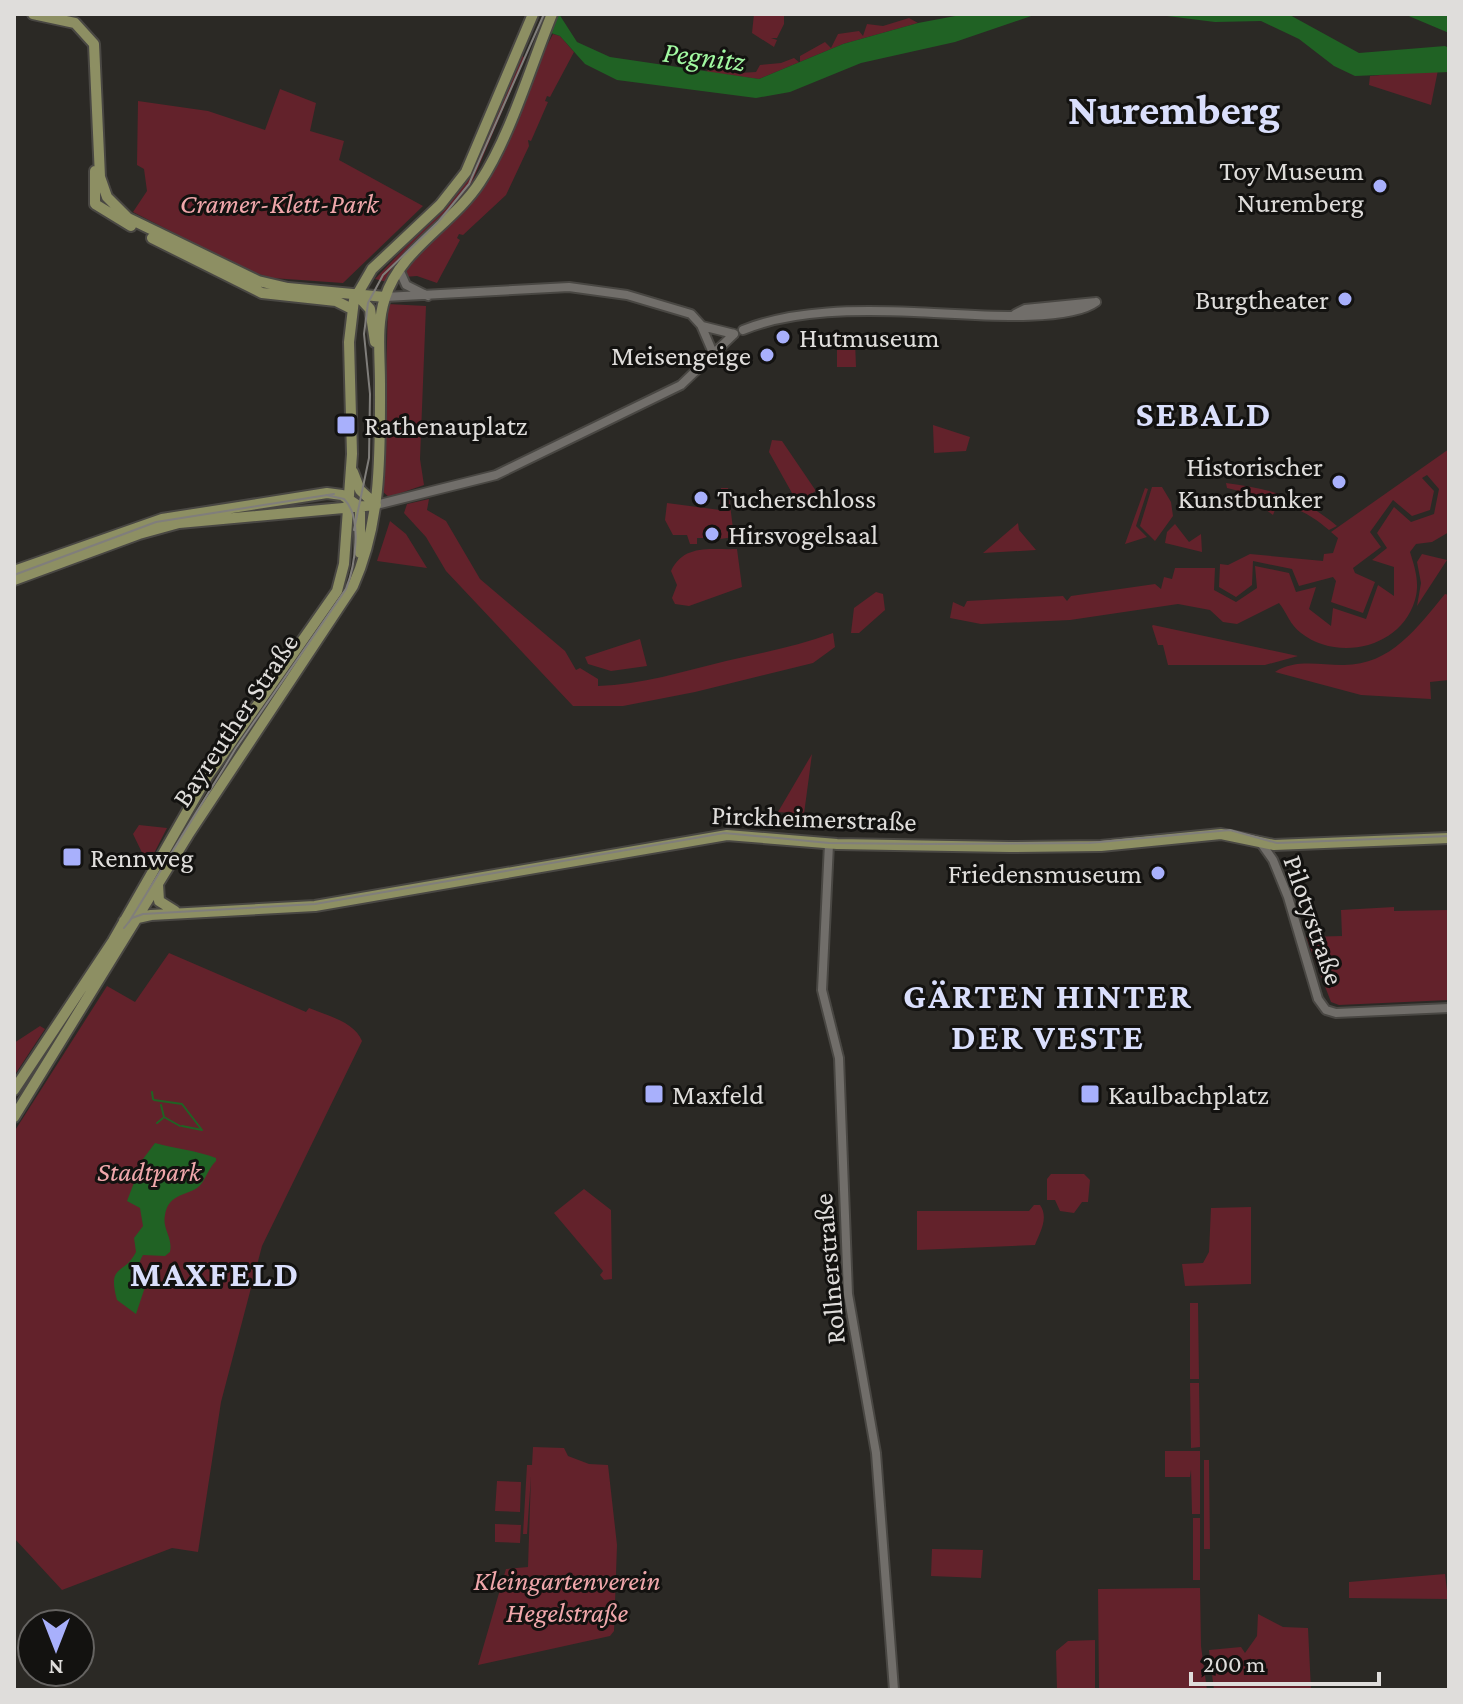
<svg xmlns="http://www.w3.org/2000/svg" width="1463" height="1704" font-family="'Crimson Pro',serif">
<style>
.green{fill:#63222b}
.water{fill:#206224}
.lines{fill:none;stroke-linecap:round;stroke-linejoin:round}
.stream{stroke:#206224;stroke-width:2}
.minor-casing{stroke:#494743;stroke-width:12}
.major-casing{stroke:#494743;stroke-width:14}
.minor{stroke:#716e6a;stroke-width:8}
.major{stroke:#8d8f63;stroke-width:10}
.tram{stroke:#807e7b;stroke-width:2}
.poi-dot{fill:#a8b0fc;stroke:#131210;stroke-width:3}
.labels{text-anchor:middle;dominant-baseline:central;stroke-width:6;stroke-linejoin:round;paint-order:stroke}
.poi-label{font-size:28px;fill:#dfdddb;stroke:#131210;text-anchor:start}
.park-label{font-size:28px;font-style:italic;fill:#f0a7ab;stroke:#131210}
.street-label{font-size:28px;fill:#dfdddb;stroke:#131210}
.water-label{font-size:30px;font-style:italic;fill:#a2faa2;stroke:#131210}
.district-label{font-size:36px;font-weight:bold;letter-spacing:2px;fill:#dadffc;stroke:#131210}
.town-label{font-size:44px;font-weight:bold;fill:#dadffc;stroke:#131210}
</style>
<rect width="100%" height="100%" fill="#2b2925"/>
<path class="green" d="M754 14H784V24L777 38H771L777 40 774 47 752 33Z
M909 18 918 23 843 44 759 79 706 72 713 65 738 68 739 73 756 72 760 65 781 63 794 58 800 63V56L825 42 831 48 838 34 859 31 863 36 867 24 883 26Z
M553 34 560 36 574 52 550 97 547 96 545 101 548 102 531 141 528 140 529 146 506 195 463 235 459 234 457 238 460 240 437 283 417 276 404 277 412 259 462 211Z
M521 55 525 58 472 182 387 282 375 279 459 191Z
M1438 70 1431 105 1369 85 1370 76Z
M280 89 316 103 310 131 344 141 339 160 423 206 343 283 272 278 249 271 133 212 147 191 144 169 137 165 138 101 208 111 265 130Z
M388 304 426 306 420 459 424 485 389 497 383 492Z
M837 341H855L856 367H837Z
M933 425 970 437 966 451 934 453Z
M772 440 782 441 816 491 797 502 769 452Z
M1449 449V532L1432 542 1416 544 1410 552C1415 568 1420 583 1415 600 1401 648 1338 662 1301 633 1290 625 1287 613 1279 603L1237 624 1223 622 1210 610 1178 604 1070 620 981 624 950 618 953 602 964 607 967 601 1063 596 1067 601 1071 596 1155 584 1161 589 1164 577 1172 579 1175 568H1215L1214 590 1236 602 1257 588 1255 566 1289 573 1296 592 1316 587 1309 609 1331 626 1333 608 1366 619 1378 585 1394 596V567L1372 560 1387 548 1377 533 1394 507 1411 522 1434 514 1439 489 1427 475 1422 478 1434 491 1430 510 1412 516 1393 500 1370 532 1381 547 1353 568 1355 573 1375 582 1363 613 1331 602 1336 581 1333 577 1299 586 1292 569 1253 561 1252 585 1236 597 1219 587 1220 564 1228 565 1250 554 1323 561 1324 554 1333 553 1338 538 1331 532Z
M1226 483C1269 489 1303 497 1337 526L1329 530C1316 519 1298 506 1281 507L1278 502 1273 515 1261 506 1263 497 1227 488Z
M1152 487H1162L1171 502 1173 516 1155 541 1140 526Z
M721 488H728L734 537 720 539 721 530 714 527 704 530V538H697V544H690L687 535H673L665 520 667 503 720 510Z
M1145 488 1148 489 1136 526 1147 537 1125 544Z
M429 499 427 510 446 521 480 579 565 651 576 670 580 668 598 679V686C641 685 684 671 726 661 762 653 798 646 833 633L835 647 813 663 695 692 623 706H573L446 571 426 537 404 513 407 504Z
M390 521 406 534 427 568 377 561Z
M1018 523 1019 530 1036 550 983 553Z
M1175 524 1189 542 1201 534 1202 552 1165 543 1167 532Z
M737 549 742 587 689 606 675 604 672 598 677 585 671 571C684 544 709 550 737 549Z
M1422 554 1447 560 1417 606 1421 583 1417 562Z
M876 592 883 594 885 610 859 633H851L854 608Z
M1445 594 1449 595V680L1430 682 1431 699 1361 695 1275 672C1295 659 1319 665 1342 665 1390 666 1417 628 1445 594Z
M1152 626 1153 625 1298 656 1265 665H1168L1163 645H1158Z
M640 639 647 666 611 671 588 664 585 657Z
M812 754 804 814 778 812Z
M139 825 167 828 148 865 133 834Z
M1394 907V911L1449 910V1000L1339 1005 1331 1002 1306 937 1342 936 1341 910Z
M169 953 306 1012 309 1008C326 1015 355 1022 362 1041L262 1246 221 1402 198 1552 172 1548 62 1590 14 1538V1132L107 986 135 1002Z
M40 1026 45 1029 14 1076V1043Z
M1051 1174H1084L1090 1180 1088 1202H1082L1074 1213 1060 1211 1055 1200H1047V1179Z
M584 1189 611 1210 612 1279 604 1280 600 1275 603 1271 554 1213Z
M1034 1205H1040C1049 1218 1040 1232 1035 1245L917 1250V1211H1029Z
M1251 1207V1284L1185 1286 1182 1264 1203 1263 1209 1252 1211 1208Z
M1190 1303H1198L1199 1379H1190Z
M1190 1383H1199L1200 1447 1191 1448Z
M533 1447 564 1448 568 1456 589 1464 608 1465 617 1545 614 1631 610 1636 478 1665 506 1569 528 1567 531 1476 527 1534H523L527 1465H532Z
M1165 1451H1200V1514H1192L1191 1470 1190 1477H1165Z
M1204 1460H1209L1210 1549H1204Z
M497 1481 521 1482 520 1512 495 1511Z
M1193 1518H1200V1580H1193Z
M495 1524 521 1525 520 1543 495 1542Z
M932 1549 983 1550 981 1578 931 1576Z
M1445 1574 1448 1599 1349 1598V1582Z
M1200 1588 1201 1646 1207 1690H1099L1098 1589Z
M1258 1614 1283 1627 1308 1628 1311 1690H1214L1209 1650 1241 1647 1245 1653 1257 1636Z
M1095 1640V1690H1057L1056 1651 1068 1641Z"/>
<path class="water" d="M541 14H559L577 42 610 57 759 79 843 44 918 23 966 14H1037L955 42 861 63 790 92 756 98 617 80 585 64 560 36 551 33Z
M1151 14H1288L1359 53 1445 46 1449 48V72L1355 76 1334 66 1299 39 1261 21 1215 22Z
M1404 14H1449V33Z
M155 1143C176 1149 195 1150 216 1158V1161C208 1168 205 1183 197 1188 184 1196 168 1195 165 1215 162 1229 173 1237 170 1252L165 1256 143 1255C135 1268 141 1274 145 1287L136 1314 117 1300C107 1263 124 1276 136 1252L134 1238 143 1226 140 1208 127 1201 143 1159Z"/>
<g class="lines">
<path class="stream" d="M152 1092 153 1099
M154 1100 182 1104 202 1130 182 1126
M161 1105 164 1117 180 1126
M157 1123 163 1118"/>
<g class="minor-casing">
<path id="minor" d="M399 269 406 285 428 296
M385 297 569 287 627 295 691 314 701 325 713 353
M1015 314 1025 309 1096 302
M702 326 734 334
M743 330C795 309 859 310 914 312 956 313 1065 325 1096 302
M376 505 496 475 681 385 734 334
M1261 843 1273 860 1288 897 1318 999 1326 1010 1336 1013 1449 1008
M829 844 822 990 839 1058 848 1294 876 1453 894 1690"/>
</g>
<g class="major-casing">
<path id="major" d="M33 14 75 23 94 44 100 177 107 197 128 218 258 281 288 288 385 297
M95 171V204L131 226
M152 238 262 293 336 301 352 309
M358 296 370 309 375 342
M353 472 360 490 376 505
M14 571 162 519 327 493 342 495 360 507V553
M14 580 139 534 179 523 376 505
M158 884 159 901 175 911
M124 921 151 915 315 906 727 835 837 844 1009 847 1101 846 1221 834 1274 845 1449 838
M14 1090 113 941 207 777 337 591 344 564 352 454 349 342 354 300 372 269 440 205 466 172 533 14
M14 1117 188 835 353 586C382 521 380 452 380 383 380 355 376 324 385 298 400 249 453 224 480 182 510 137 531 65 552 14"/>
</g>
<use href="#minor" class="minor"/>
<use href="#major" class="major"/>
<path class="tram" d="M354 530 369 458 370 394 364 334 368 303 383 275 439 221 469 184 544 14
M14 575 156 522 334 494
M129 922 236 748 346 589C355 566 363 517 344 499L326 495
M124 928 132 918 143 914 315 904 724 833 829 843 928 844 1089 843 1230 830 1277 843 1449 836"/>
</g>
<g class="poi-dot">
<circle cx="1380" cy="186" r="8"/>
<circle cx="1345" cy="299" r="8"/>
<circle cx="783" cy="337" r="8"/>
<circle cx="767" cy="355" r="8"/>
<rect x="336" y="415" width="20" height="20" rx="4"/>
<circle cx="1339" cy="482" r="8"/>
<circle cx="701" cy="498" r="8"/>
<circle cx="712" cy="534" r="8"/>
<rect x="62" y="847" width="20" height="20" rx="4"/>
<circle cx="1158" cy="873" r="8"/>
<rect x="644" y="1084" width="20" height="20" rx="4"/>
<rect x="1080" y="1084" width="20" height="20" rx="4"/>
</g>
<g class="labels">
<g class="poi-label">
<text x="1364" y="170" text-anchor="end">Toy Museum<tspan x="1364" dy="32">Nuremberg</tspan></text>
<text x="1329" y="299" text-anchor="end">Burgtheater</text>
<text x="799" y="337">Hutmuseum</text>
<text x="751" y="355" text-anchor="end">Meisengeige</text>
<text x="364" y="425">Rathenauplatz</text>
<text x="1323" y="466" text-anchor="end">Historischer<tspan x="1323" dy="32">Kunstbunker</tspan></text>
<text x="717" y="498">Tucherschloss</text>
<text x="728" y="534">Hirsvogelsaal</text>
<text x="90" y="857">Rennweg</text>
<text x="1142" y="873" text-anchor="end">Friedensmuseum</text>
<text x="672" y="1094">Maxfeld</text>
<text x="1108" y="1094">Kaulbachplatz</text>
</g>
<g class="park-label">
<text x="279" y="203">Cramer-Klett-Park</text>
<text x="149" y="1171">Stadtpark</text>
<text x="567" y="1580">Kleingartenverein<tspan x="567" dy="32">Hegelstraße</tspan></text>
</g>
<g class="street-label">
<text transform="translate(235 720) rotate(-56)">Bayreuther Straße</text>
<text transform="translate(814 818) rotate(2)">Pirckheimerstraße</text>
<text transform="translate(1314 920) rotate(71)">Pilotystraße</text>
<text transform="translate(829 1269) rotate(-95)">Rollnerstraße</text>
</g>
<g class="water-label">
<text transform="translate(704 56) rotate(7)">Pegnitz</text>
</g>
<g class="district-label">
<text x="1204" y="414">SEBALD</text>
<text x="1048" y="996">GÄRTEN HINTER<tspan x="1048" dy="41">DER VESTE</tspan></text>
<text x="215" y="1274">MAXFELD</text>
</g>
<g class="town-label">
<text x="1174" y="109">Nuremberg</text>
</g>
</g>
<rect width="1463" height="1704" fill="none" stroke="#dfdddb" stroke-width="32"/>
<g transform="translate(56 1648) rotate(180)"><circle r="38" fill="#131210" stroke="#656361" stroke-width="2"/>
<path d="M0-6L14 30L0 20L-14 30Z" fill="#a8b0fc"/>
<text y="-12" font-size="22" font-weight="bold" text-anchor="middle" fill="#dfdddb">N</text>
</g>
<path d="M1191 1672v12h188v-12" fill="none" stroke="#dfdddb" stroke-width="4"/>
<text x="1203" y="1672" font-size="24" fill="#dfdddb" stroke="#131210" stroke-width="6" paint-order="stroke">200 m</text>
</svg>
